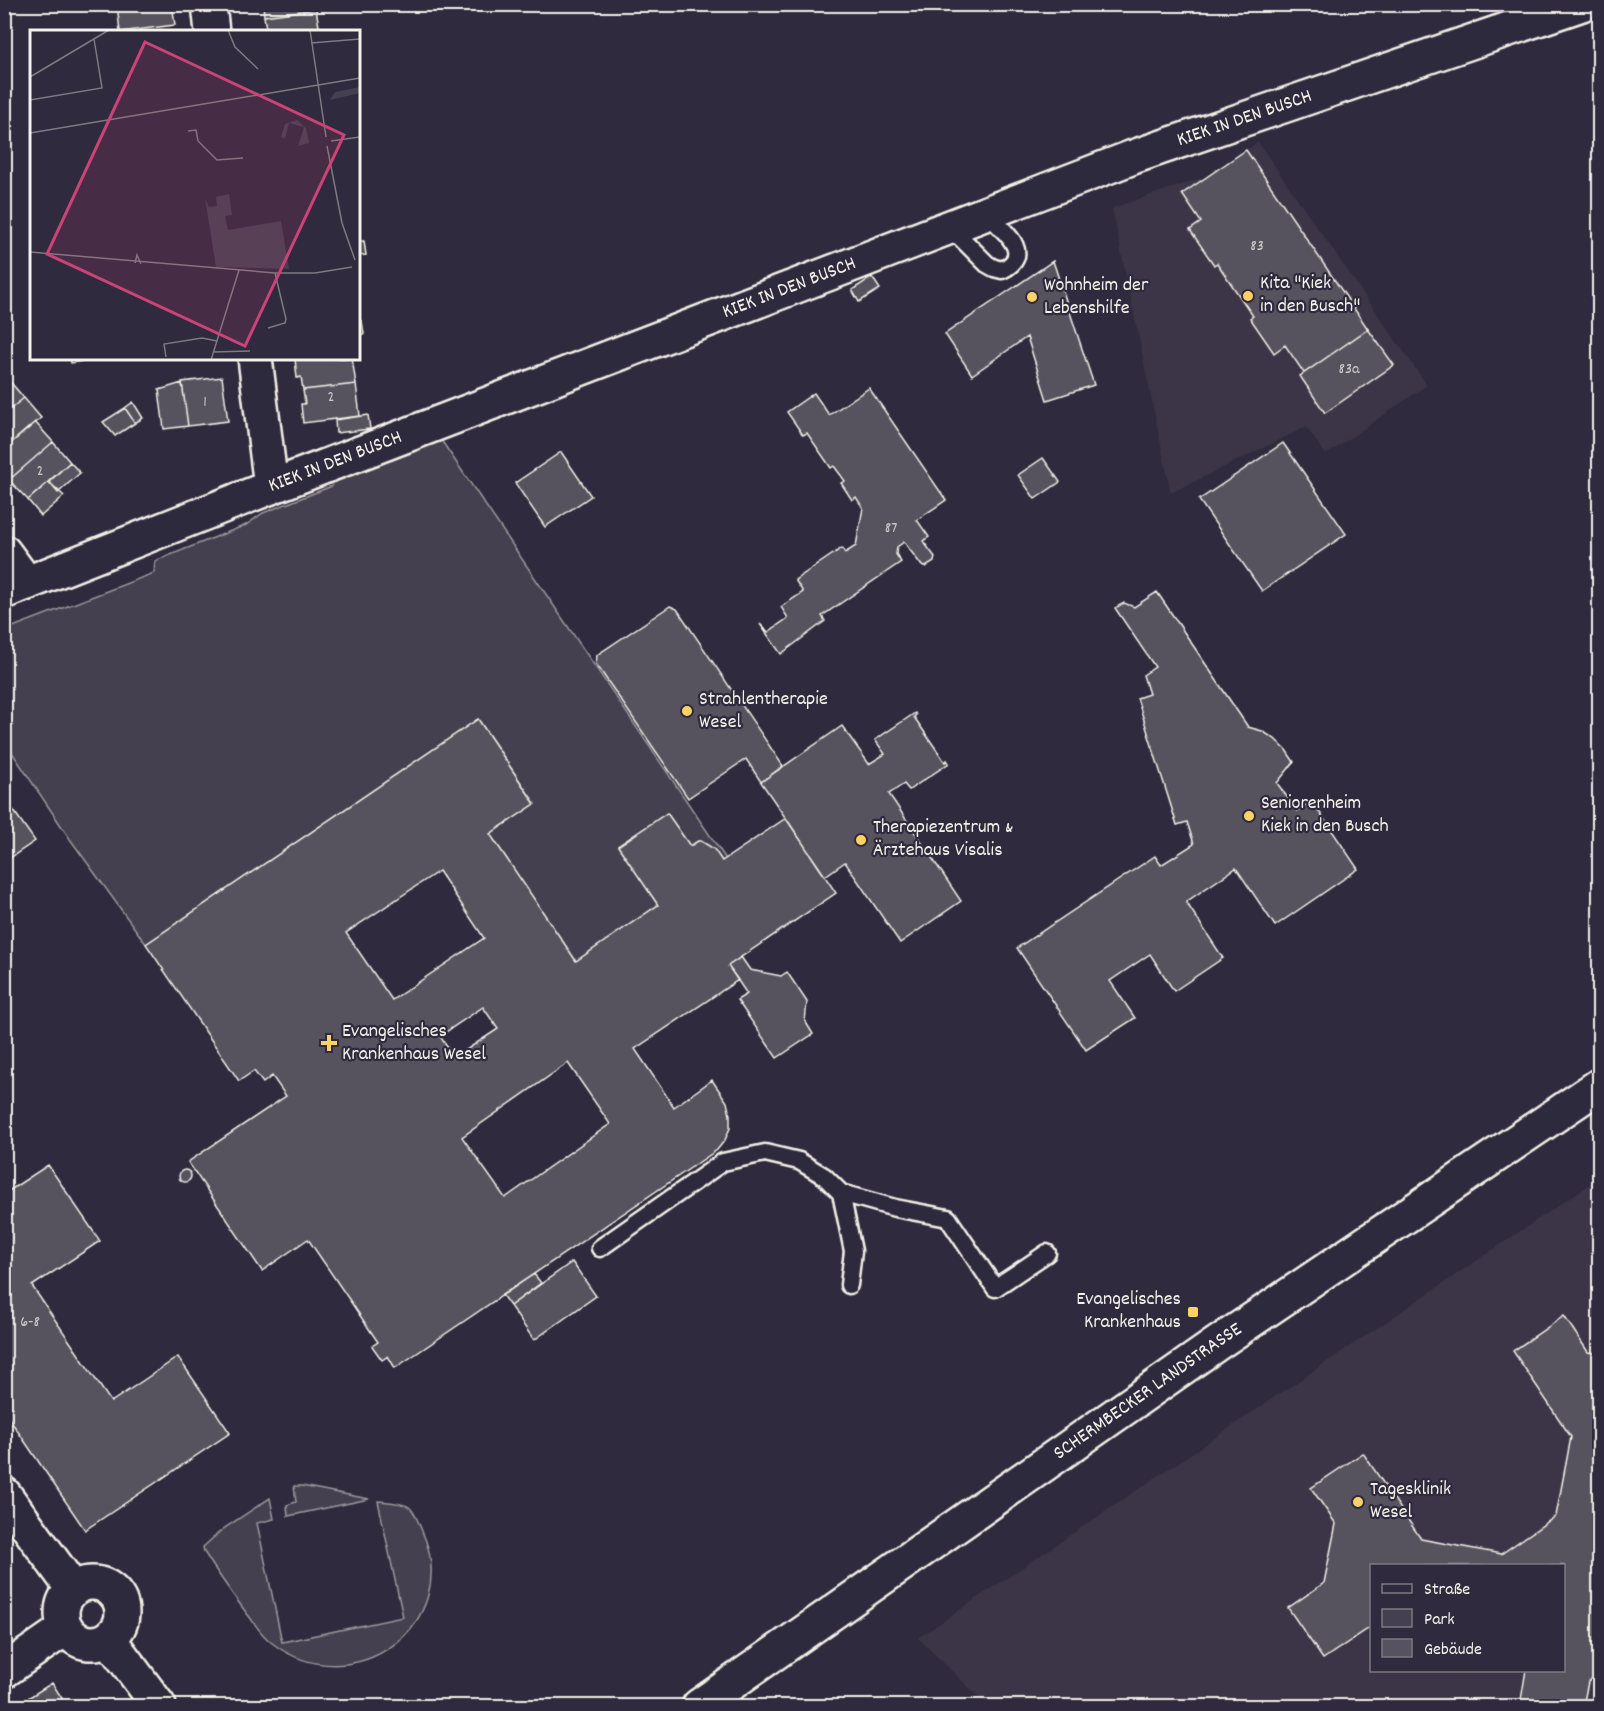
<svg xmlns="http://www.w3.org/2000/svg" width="1604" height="1711" font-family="Dekko,sans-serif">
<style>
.built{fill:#3b3647;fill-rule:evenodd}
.green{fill:#454050;stroke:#9c989c;stroke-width:1.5}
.building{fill:#56525f;stroke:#f4f1e8;stroke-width:1.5;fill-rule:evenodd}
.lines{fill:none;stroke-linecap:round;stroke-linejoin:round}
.service-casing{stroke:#f4f1e8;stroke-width:21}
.minor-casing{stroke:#f4f1e8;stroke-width:38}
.primary-casing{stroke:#f4f1e8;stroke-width:38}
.service{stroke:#2f2a3d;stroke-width:16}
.minor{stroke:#2f2a3d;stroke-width:33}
.primary{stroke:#2f2a3d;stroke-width:33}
.poi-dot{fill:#ffd166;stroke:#2f2a3d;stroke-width:2}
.labels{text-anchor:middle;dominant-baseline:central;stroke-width:4.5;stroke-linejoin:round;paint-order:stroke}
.number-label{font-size:16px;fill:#ccc9c6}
.street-label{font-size:20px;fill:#f4f1e8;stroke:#2f2a3d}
.poi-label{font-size:20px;fill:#f4f1e8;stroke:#2f2a3d;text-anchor:start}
.inset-road{fill:none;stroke:#7e7a81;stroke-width:1.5}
.view{fill:#cc4377;fill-opacity:0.15;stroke:#cc4377;stroke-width:3}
.inset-edge{fill:none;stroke:#f4f1e8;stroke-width:3}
</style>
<rect width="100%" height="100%" fill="#2f2a3d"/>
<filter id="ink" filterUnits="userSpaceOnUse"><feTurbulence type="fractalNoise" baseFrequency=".0167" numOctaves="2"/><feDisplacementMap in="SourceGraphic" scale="12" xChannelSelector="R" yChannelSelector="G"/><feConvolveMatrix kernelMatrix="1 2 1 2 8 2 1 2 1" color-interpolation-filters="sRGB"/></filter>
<g filter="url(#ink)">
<path class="built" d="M1258 142 1427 385 1326 455 1306 427 1171 493 1112 208 1211 175Z
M1599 1178V1706H988L918 1638ZM1372 1566H1564V1670H1372Z"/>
<path class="green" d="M439 437 726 859 722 861C715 852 710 844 698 841L690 846 667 813 618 846 658 905 576 961 490 834 535 803 478 719 146 944 70 839 5 742V630L154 573 155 561 246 525 263 513 332 486 329 479Z
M294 1486H302L369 1499 288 1516 287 1505 296 1502Z
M270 1498 274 1519 257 1523 282 1642 403 1617 378 1501C387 1502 401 1502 409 1507 415 1511 419 1524 422 1531 464 1624 353 1705 272 1643 262 1636 256 1625 248 1615 233 1595 218 1574 204 1552L203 1547 223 1529Z"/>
<path class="building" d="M117 4H172L175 25 120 32Z
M263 4H316V9L264 16Z
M316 9 320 32H262L266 29 264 16Z
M1246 150 1368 329 1304 373 1285 345 1274 353 1250 318 1253 316 1217 263 1214 265 1190 230 1201 222 1182 194Z
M358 241H364L366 255 358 256Z
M1053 261 1094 385 1047 400 1027 337 972 375 945 334Z
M872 277 880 289 859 302 852 290Z
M358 321H362L364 334 358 335Z
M1368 329 1394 365 1325 413 1300 376Z
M70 358H101L71 363Z
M352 358 356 384 303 390 301 377 297 378 295 359Z
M6 377 24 398 4 414V378Z
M222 377 228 421 188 426 182 382Z
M182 383 188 426 164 429 159 390Z
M356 384 360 416 303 423 301 404H305L303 390Z
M869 388 946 500 917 520 929 537 923 541 935 557 934 562 926 567 922 566 904 542 897 547 896 554 901 562 822 616 825 621 781 654 760 624 768 632 788 618 781 607 803 592 795 580 842 548 845 553 856 546 863 508 856 497 852 500 841 483 845 481 834 466 831 468 807 433 803 435 787 412 814 393 829 415Z
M24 398 41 418 4 449V414Z
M133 402 143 418 135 423 125 408Z
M125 408 135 423 115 436 103 422Z
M368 415 370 429 336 433 335 420Z
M35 422 53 442 9 480 4 474V449Z
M53 442 70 462 28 500 9 480Z
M1283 443 1346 534 1262 591 1199 500Z
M561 452 591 496 545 527 515 483Z
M1043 458 1060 482 1035 499 1018 475Z
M70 462 80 473 58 493 49 482Z
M49 482 64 496 41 516 28 500Z
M1157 592 1248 727 1262 731 1275 739 1286 750 1294 762 1277 783 1297 811 1312 801 1358 869 1275 926 1236 868 1186 902 1223 958 1174 991 1150 954 1110 981 1135 1018 1086 1050 1017 948 1155 856 1161 865 1194 844 1187 822 1177 825 1137 698 1149 694 1143 675 1155 667 1115 608 1124 603 1134 607Z
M670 606 677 609 783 766 761 782 746 759 688 798 596 664 597 655Z
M915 713 916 715 914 717 945 762 947 760 949 763 909 790 904 784 889 794 961 901 900 943 845 862 825 876 761 782 842 726 869 764 885 754 875 740Z
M478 719 535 804 490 834 576 961 658 905 618 846 667 813 690 846 698 841H701L714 849 722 861 786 818 836 893 728 966 738 980 635 1049 674 1107 712 1080 727 1102 730 1115V1128L725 1140 717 1150 395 1368 388 1356 382 1360 372 1346 378 1342 308 1239 262 1271 188 1162 286 1096 272 1076 263 1083 254 1071 239 1081 146 944ZM439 871 484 938 392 1000 346 933ZM483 1007 498 1029 454 1058 440 1036ZM568 1063 610 1124 505 1198 462 1137Z
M4 797 35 841 4 862Z
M741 957 750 970 781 976 787 972 807 1002 805 1021 813 1034 777 1058 737 1000 747 994 728 966Z
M48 1165 100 1241 32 1286 111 1402 178 1357 230 1433 85 1530 4 1411V1194Z
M179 1176a6 6 0 1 1 12 0a6 6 0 1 1-12 0Z
M572 1262 596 1296 534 1340 510 1306Z
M534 1274 541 1283 510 1306 502 1295Z
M1564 1316 1588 1352 1600 1354V1674L1588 1682 1583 1706H1520L1526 1670H1564V1566H1372V1626L1323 1659 1288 1608 1324 1583 1336 1524 1311 1488 1363 1453 1421 1539 1501 1554 1556 1516 1571 1437 1513 1351Z
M52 1683 67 1706H15Z"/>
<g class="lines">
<g class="service-casing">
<path id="service" d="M950 227 987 264 994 268 1002 270C1036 254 1001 228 986 213
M841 1193 853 1251 849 1285
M600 1248 723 1162 765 1153 799 1161 824 1176 841 1193 895 1208 948 1218 995 1288 1047 1253"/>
</g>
<g class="minor-casing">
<g id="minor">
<path d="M209 4 212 32"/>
<path d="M255 358 271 487"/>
<path d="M4 552 27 583"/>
<path id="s1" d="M4 592 271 487 1133 157 1582 4"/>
<path d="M4 1494 73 1589"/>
<circle cx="92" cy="1613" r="30"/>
<path d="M109 1639 159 1706"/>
<path d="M4 1671 66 1628"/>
</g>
</g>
<g class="primary-casing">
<g id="primary">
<path id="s2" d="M699 1706 1218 1343 1600 1085"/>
</g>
</g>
<use href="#service" class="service"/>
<use href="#minor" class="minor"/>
<use href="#primary" class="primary"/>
</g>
</g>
<g class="poi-dot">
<circle cx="1248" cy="296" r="6"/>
<circle cx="1032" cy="297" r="6"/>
<circle cx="687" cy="711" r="6"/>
<circle cx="1249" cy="816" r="6"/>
<circle cx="861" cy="840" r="6"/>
<path d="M326 1034h6v6h6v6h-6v6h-6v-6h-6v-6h6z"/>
<rect x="1187" y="1306" width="12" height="12" rx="3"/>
<circle cx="1358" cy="1502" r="6"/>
</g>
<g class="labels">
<g class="number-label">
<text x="1257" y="246">83</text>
<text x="1349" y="369">83a</text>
<text x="331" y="397">2</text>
<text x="205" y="402">1</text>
<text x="40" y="471">2</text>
<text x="891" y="528">87</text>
<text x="30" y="1322">6-8</text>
</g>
<g class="street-label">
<text stroke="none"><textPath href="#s1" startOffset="1328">KIEK IN DEN BUSCH</textPath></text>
<text stroke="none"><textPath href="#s1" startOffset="842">KIEK IN DEN BUSCH</textPath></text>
<text stroke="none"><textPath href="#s1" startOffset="356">KIEK IN DEN BUSCH</textPath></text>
<text stroke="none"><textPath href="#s2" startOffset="548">SCHERMBECKER LANDSTRASSE</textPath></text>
</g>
<g class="poi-label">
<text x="1260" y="284">Kita "Kiek<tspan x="1260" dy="23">in den Busch"</tspan></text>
<text x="1044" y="286">Wohnheim der<tspan x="1044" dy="23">Lebenshilfe</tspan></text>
<text x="699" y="700">Strahlentherapie<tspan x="699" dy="23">Wesel</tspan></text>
<text x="1261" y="804">Seniorenheim<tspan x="1261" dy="23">Kiek in den Busch</tspan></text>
<text x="873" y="828">Therapiezentrum &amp;<tspan x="873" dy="23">Ärztehaus Visalis</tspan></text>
<text x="342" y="1032">Evangelisches<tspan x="342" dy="23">Krankenhaus Wesel</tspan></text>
<text x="1181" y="1300" text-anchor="end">Evangelisches<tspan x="1181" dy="23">Krankenhaus</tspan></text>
<text x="1370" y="1490">Tagesklinik<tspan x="1370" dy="23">Wesel</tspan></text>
</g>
</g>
<g transform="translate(30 30)">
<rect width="330" height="330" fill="#2f2a3d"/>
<path d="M330 57V63L300 70 305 62ZM267 90 276 98 279 113 268 116 274 97 259 93 255 109 251 107 255 94ZM199 164 202 185 195 186 198 200 251 191 259 239 186 237 175 168 179 177 187 176 186 167Z" fill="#454050"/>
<path class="inset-road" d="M198 0 205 17 228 39M280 0 296 107M281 13 330 9M0 47 79 0M0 70 72 58 64 9M158 101 166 100 168 111 187 130 213 128M0 103 330 48M301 111 330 107M297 116 312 193 325 230M0 222 245 243H285L322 237M105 233 107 225 111 234M238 298 255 293 256 289 245 243M183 322 220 321M136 327 134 314 172 308 187 311M181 330 209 240"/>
<path class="view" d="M115 12 314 105 215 316 17 224Z"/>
<rect width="330" height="330" class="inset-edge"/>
</g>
<rect width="1604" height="1711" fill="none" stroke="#2f2a3d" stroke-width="24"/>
<rect x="12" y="12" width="1580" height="1687" fill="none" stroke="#f4f1e8" stroke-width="2" filter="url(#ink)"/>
<rect x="1370" y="1564" width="195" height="108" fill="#2f2a3d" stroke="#7e7a81" stroke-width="1.5"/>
<rect x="1382" y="1584" width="30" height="9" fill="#2f2a3d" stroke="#7e7a81" stroke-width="1.5"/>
<text x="1424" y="1594" font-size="18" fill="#f4f1e8">Straße</text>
<rect x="1382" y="1609" width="30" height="18" fill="#454050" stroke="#7e7a81" stroke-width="1.5"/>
<text x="1424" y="1624" font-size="18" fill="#f4f1e8">Park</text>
<rect x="1382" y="1639" width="30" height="18" fill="#56525f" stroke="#7e7a81" stroke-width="1.5"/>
<text x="1424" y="1654" font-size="18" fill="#f4f1e8">Gebäude</text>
</svg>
